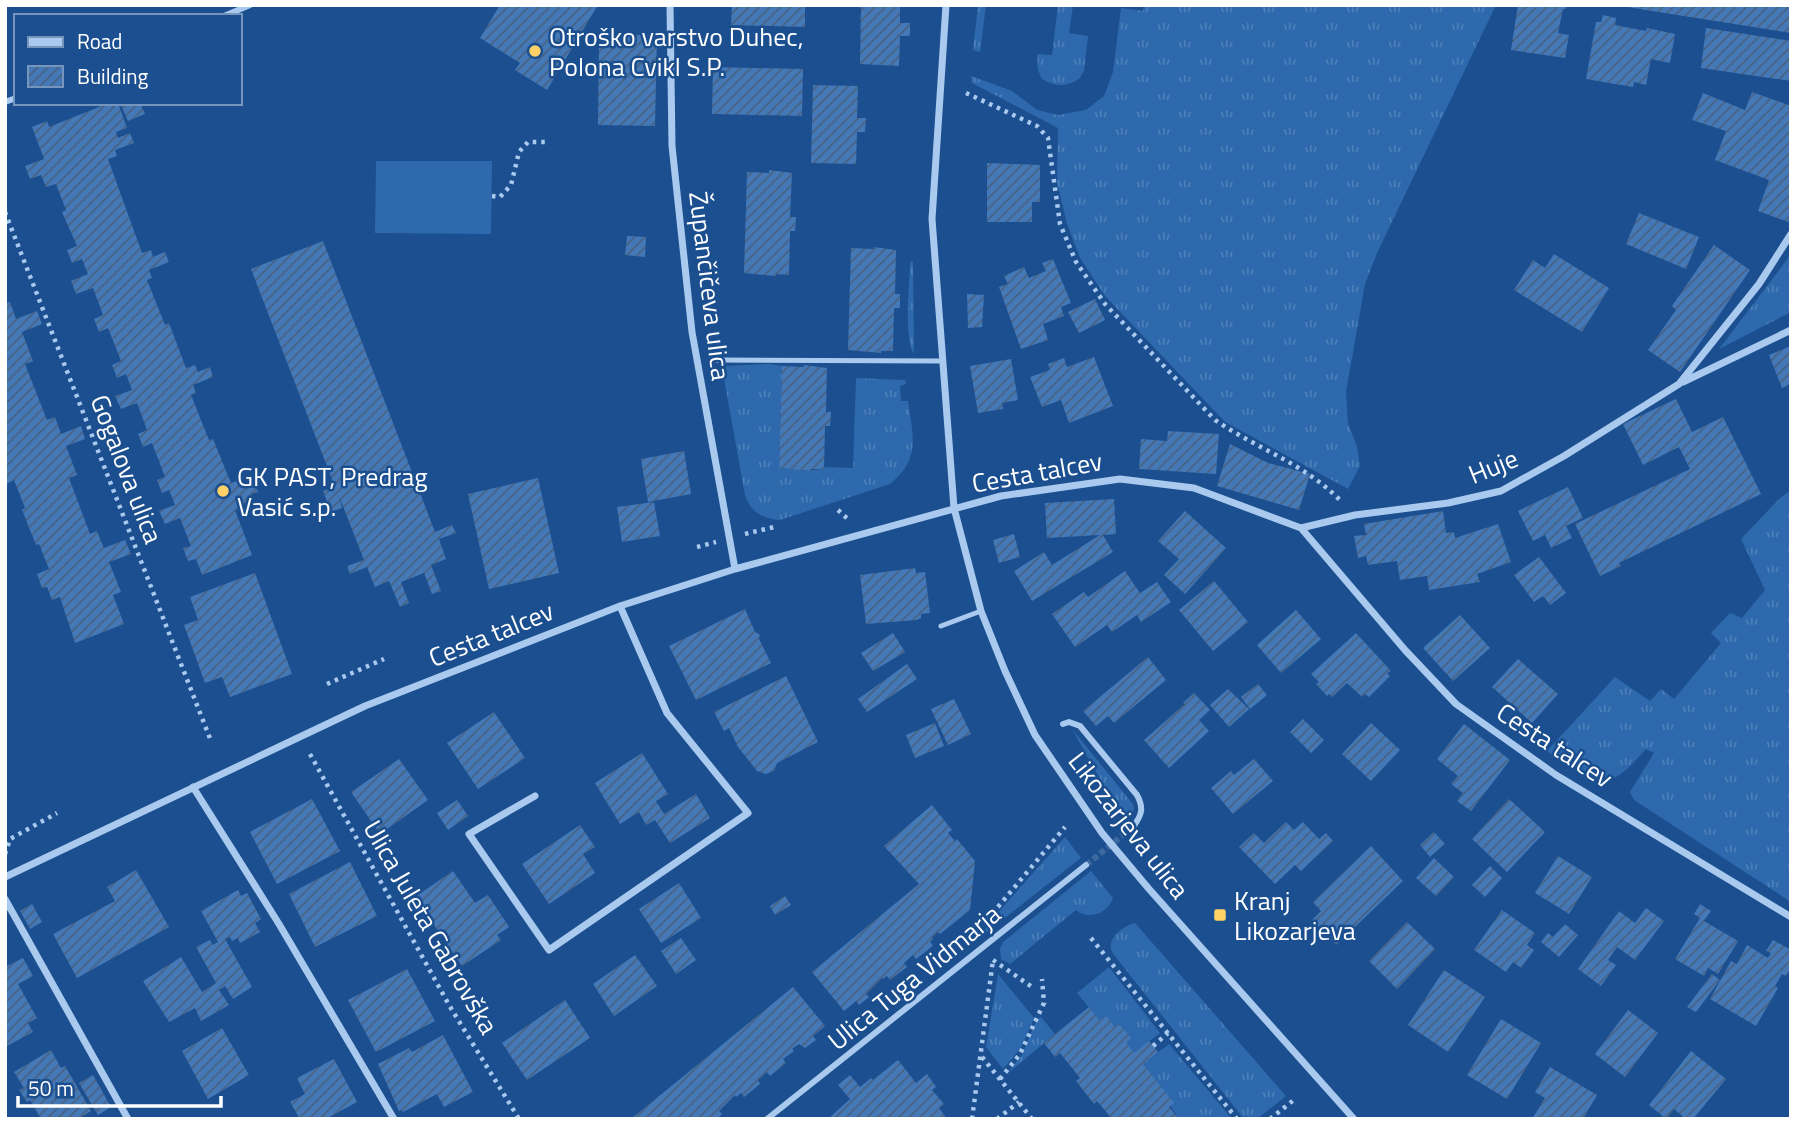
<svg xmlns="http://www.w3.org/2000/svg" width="1796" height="1124" font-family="'Titillium Web',sans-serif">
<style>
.grass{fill:url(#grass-tufts)}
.pitch{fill:#2e69ad}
.building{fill:url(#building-hatch)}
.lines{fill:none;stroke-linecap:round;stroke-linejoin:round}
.pedestrian-tunnel{stroke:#3d69a0;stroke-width:6;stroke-dasharray:6 3;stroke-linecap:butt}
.path{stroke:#a9c9ee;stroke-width:4.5;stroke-dasharray:3.5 5;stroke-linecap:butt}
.service{stroke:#a9c9ee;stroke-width:5}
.pedestrian{stroke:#a9c9ee;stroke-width:6}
.minor{stroke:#a9c9ee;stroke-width:7}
.poi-dot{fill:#ffd166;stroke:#1b4f8f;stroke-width:2.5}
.labels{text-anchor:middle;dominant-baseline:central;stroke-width:5;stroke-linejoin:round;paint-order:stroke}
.poi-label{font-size:26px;fill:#fff;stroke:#1b4f8f;text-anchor:start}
.street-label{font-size:26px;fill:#fff;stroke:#1b4f8f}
</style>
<defs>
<pattern id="grass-tufts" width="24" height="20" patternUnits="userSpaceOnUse" patternTransform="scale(1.75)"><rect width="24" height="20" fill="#2e69ad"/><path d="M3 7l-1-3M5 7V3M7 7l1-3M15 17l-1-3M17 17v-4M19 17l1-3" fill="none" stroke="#4d80b9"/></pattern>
<pattern id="building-hatch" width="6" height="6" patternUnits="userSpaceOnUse" patternTransform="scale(1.75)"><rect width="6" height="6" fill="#4478b7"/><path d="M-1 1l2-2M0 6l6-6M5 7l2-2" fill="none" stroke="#486282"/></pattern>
</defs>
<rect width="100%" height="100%" fill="#1b4f8f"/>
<path class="grass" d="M978 5H986L980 52 973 50Z
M1058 5H1073L1069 33 1088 36 1084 71 1079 79C1065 87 1056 87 1042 79L1038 70 1037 54 1052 55Z
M1144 5H1496L1377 253 1365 284 1346 392 1348 423 1357 447 1360 466 1348 489 1225 422 1105 296 1080 258 1067 224 1057 183 1058 128 972 83 971 76 1012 91 1037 110 1058 115 1086 110 1104 96 1113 72 1121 8 1143 11Z
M1791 252V312L1719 349 1786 261Z
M913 261 914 354C903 337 910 285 910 262Z
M770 364 782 366 779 468 801 469 802 471 824 469V467L853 468 856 378 905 380 906 384 900 386 901 401H908C913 436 921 459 890 484L780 520C762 518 751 513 745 495L724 379 727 378 726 366Z
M1791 490V902L1634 800 1630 792 1654 753 1646 749C1633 763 1623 776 1605 782L1561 761 1547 751 1615 677 1650 701 1661 689 1674 699 1721 643 1711 633 1730 613 1742 618 1765 590 1741 539 1780 498Z
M1072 729 1133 804 1134 810 1128 820 1109 795Z
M1065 837 1081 858 983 935 988 924Z
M1091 871 1113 898C1108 913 1089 921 1076 910L1010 964 1001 959 1000 949 1003 942Z
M1135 923 1286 1096 1257 1119H1244L1118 960C1116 957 1112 953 1111 949 1109 936 1124 926 1135 923Z
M1109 967 1160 1033 1134 1053 1126 1042 1130 1038 1119 1024 1115 1027 1100 1021 1077 993Z
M998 974 1034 1018 1021 1048 1003 1069 986 1047Z
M1041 1017 1055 1034 1007 1074 1022 1055 1036 1021Z
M1169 1044 1232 1119H1179L1143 1064Z"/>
<path class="pitch" d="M376 161H492L491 234 375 233Z"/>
<path class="building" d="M500 5H598L547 90 515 70 520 63 480 38Z
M732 5H805V27L731 25Z
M861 5H900V23H910V36H900L899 66 860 64Z
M1518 5H1566V9H1563L1558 33 1569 35 1565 58 1511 50Z
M1627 5H1791V33L1627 7Z
M1603 15 1616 18 1615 25 1646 31 1647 28 1675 34 1670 63 1651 59 1646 85 1634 82 1633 87 1586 79 1596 22H1601Z
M1706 28 1791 41V81L1701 68Z
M599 34 657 35 655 126 598 125Z
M713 67 803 69 802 116 712 114Z
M813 85 858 86 857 118H866L865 132H857L856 164 811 163Z
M1752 92 1791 106V215L1788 222 1758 211 1769 180 1715 160 1726 131 1692 120 1703 93 1745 110Z
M103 103H118L127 128 116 132 118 138 130 133 134 143 115 150 117 156 108 159 142 253 151 250 153 257 165 252 169 262 149 270 152 278 147 280 165 325 169 323 186 368 195 365 198 372 210 367 213 377 193 385 196 393 191 395 209 440 213 439 231 483 240 480 242 486 254 482 258 492 251 494 254 499 240 505 241 508 235 510 252 555 202 575 196 559 188 561 183 548 191 546 180 518 165 524 159 511 175 505 169 490 162 493 157 480 165 477 152 443 143 447 138 434 147 430 137 403 121 409 115 396 132 390 126 374 117 378 112 365 121 361 108 328 99 332 94 319 103 315 93 288 76 294 71 281 88 274 82 259 72 263 67 250 77 246 62 212 66 210 56 184 46 187 41 175 30 179 25 166 44 159 32 127 47 121 49 127 104 105Z
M120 103H140L145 114 128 121Z
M987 163 1040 165V202H1032V222H987Z
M769 170 792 173 790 217H796L795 231H790L789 275 776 274V276L744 273 747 172 769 173Z
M1639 213 1699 237 1686 269 1626 244Z
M627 236 646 237 645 257 625 255Z
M323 241 435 532 452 525 456 533 439 539 446 559 431 565 441 591 432 594 424 573 401 582 409 603 400 607 389 581 375 587 367 567 350 574 347 566 364 560 339 496 342 508 331 512 323 491 335 487 251 269Z
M1714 245 1750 270 1680 372 1648 350 1676 310 1672 306Z
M874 247 896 250 895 294H900V308H894L893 351H881V353L848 350 851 248 874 249Z
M1554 254 1609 288 1582 332 1514 290 1533 260 1545 268Z
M1053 259 1071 303 1061 307 1064 316 1043 324 1048 340 1021 349 999 287 1008 284 1004 276 1024 267 1029 278 1046 271 1042 263Z
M967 294 984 295 982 327 968 328Z
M1095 299 1105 320 1079 333 1068 312Z
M10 302 16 319 37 311 42 324 22 332 33 361 25 364 47 420 55 417 61 434 81 426 85 439 66 446 77 475 69 478 90 534 97 531 104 548 125 540 131 554 109 562 121 592 113 595 124 624 75 643 60 597 52 600 47 587 42 588 37 574 49 569 39 544 36 545 22 510 25 508 14 480 6 484 5 481V304Z
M1791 346V384L1782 388 1769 355Z
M1094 357 1113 406 1069 423 1061 400 1042 407 1030 377 1050 370 1048 364 1064 358 1067 367Z
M1011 359 1018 400 1002 403 1003 409 978 413 970 366Z
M804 365 827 368 826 412H831L830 426H825L824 469H811V471L779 468 782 366 804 367Z
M1676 399 1692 432 1723 417 1761 494 1619 563 1621 566 1600 576 1575 524 1690 469 1679 447 1643 465 1623 424Z
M1168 431 1219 434 1216 474 1139 469 1141 439 1167 441Z
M1230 444 1268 463 1310 474 1299 510 1217 486Z
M684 451 691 494 648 502 641 459Z
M538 478 559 573 489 589 468 494Z
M1568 487 1583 518 1566 526 1572 538 1551 548 1545 535 1533 541 1518 511Z
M1114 499 1116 534 1103 535 1113 552 1032 601 1014 571 1044 552 1052 565 1100 535 1047 538 1045 503Z
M654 502 660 536 622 542 617 507Z
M1185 511 1226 548 1185 594 1164 575 1179 559 1158 541Z
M1443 511 1446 533 1454 532 1455 538 1498 524 1511 562 1477 574 1480 582 1429 590 1427 576 1400 580 1397 561 1368 565 1366 556 1358 558 1354 536 1366 535 1364 524Z
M1014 534 1020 557 999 563 993 540Z
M1539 557 1566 593 1550 605 1543 596 1534 602 1514 575Z
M915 568 916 573 925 572 930 613 921 614V618L916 620 866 624 860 575Z
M1125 571 1140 593 1157 582 1171 602 1141 622 1137 615 1112 632 1107 625 1075 647 1052 614 1084 592 1088 597Z
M255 573 292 674 230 697 222 677 205 683 184 625 198 620 190 597Z
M1214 581 1248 622 1213 651 1179 610Z
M745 609 755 632 760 635 759 639 771 663 696 700 669 646Z
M1296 610 1321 639 1281 673 1257 645Z
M1460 615 1490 648 1453 681 1423 648Z
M893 633 905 652 873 671 861 653Z
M1356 633 1391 671 1387 673 1390 676 1369 697 1365 694 1362 697 1347 683 1332 697 1329 694 1327 696 1316 684 1319 682 1311 674Z
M1148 657 1166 680 1114 723 1108 716 1096 726 1083 711Z
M1518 659 1558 694 1532 723 1492 687Z
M907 664 917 679 867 712 858 699Z
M786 676 818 742 777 763 774 771 766 774 757 771 738 747 729 728 724 731 714 712Z
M1258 684 1267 695 1250 709 1241 697Z
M1228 689 1249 709 1229 727 1210 705Z
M1194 693 1210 710 1199 720 1209 731 1169 768 1144 740 1185 704 1183 703Z
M954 699 971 734 948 745 931 709Z
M494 712 525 758 478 789 447 743Z
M1303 719 1324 740 1311 753 1290 732Z
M935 723 944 746 915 758 906 735Z
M1371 723 1400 750 1371 781 1342 754Z
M1464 724 1510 760 1471 811 1457 801 1463 793 1451 784 1458 776 1437 759Z
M642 753 668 794 656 801 664 814 696 794 710 818 670 843 655 820 646 825 639 812 620 824 595 783Z
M399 759 428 800 380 834 351 792Z
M1254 759 1273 781 1233 814 1211 788 1231 771 1234 775Z
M312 799 340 851 277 884 250 832Z
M1509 799 1545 832 1507 872 1472 839Z
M457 800 468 816 448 830 437 813Z
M932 805 952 830 948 833 955 841 957 839 975 861 970 910 940 934 938 932 932 937 933 939 930 942 933 946 916 959 913 955 904 963 907 967 890 980 887 976 883 979 882 978 866 994 869 997 859 1005 856 1001 844 1011 812 972 919 884 884 846Z
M1286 822 1294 830 1303 822 1319 839 1326 833 1333 841 1301 871 1295 865 1275 884 1239 847 1254 833 1264 843Z
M580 825 595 847 583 854 595 873 549 904 522 864Z
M1434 832 1445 844 1430 857 1420 845Z
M1371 846 1403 881 1336 945 1312 920 1321 911 1313 902Z
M1558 856 1592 877 1569 914 1535 893Z
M1434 858 1454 877 1436 896 1416 878Z
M350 862 377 916 315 947 289 894Z
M1490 866 1502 878 1485 897 1472 885Z
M136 870 169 927 77 978 53 934 115 901 107 887Z
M453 871 475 903 488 895 509 927 497 935 501 940 462 966 415 897Z
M679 883 701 918 661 943 639 909Z
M238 890 241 896 247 893 261 919 255 923 260 932 240 943 238 938 232 941 230 937 225 939 252 987 233 999 225 986 219 990 229 1005 201 1021 195 1008 169 1022 143 981 181 957 202 992 216 983 196 947 210 940 213 945 218 942 201 911Z
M785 896 791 905 775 915 770 906Z
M32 904 42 922 30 929 20 911Z
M1700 904 1711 911 1704 921 1738 941 1718 974 1708 968 1704 976 1675 959 1700 918 1694 914Z
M1646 908 1664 921 1635 960 1617 947 1608 960 1616 965 1601 986 1578 969 1619 911 1635 923Z
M1502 910 1535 933 1527 945 1534 950 1521 968 1513 962 1506 972 1474 950Z
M1407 922 1435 949 1397 989 1369 961Z
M1565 924 1578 935 1559 957 1541 942 1548 933 1553 937Z
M681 938 696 960 676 974 661 951Z
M1773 940 1791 950V967L1786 976 1782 974 1775 986 1778 988 1756 1026 1710 999 1731 961 1737 964 1747 945 1768 958 1771 953 1766 951Z
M635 955 657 986 614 1016 593 984Z
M23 958 33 976 18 984 37 1018 28 1023 33 1032 7 1046 5 1042V967Z
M407 969 435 1021 376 1052 348 1000Z
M1444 970 1485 997 1448 1052 1408 1025Z
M1712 974 1720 980 1696 1012 1687 1007Z
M793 987 825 1026 813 1036 816 1040 805 1048 799 1044 792 1049 794 1051 783 1059 786 1063 770 1076 767 1072 758 1080 760 1084 744 1097 741 1093 736 1097 735 1095 719 1111 722 1114 717 1119H631Z
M565 1000 590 1038 527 1080 502 1043Z
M1089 1007 1100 1021 1106 1016 1115 1027 1119 1024 1131 1038 1126 1042 1134 1053 1149 1041 1158 1052 1143 1064 1174 1103 1169 1107 1179 1119H1112L1097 1101 1094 1104 1076 1081 1080 1078 1060 1053 1055 1057 1044 1043Z
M1628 1010 1658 1033 1625 1077 1595 1054Z
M1501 1019 1541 1043 1507 1099 1467 1075Z
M222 1028 249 1075 208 1099 182 1051Z
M443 1035 473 1092 444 1107 437 1094 403 1112 401 1110 399 1111 378 1064 409 1048 412 1052Z
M51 1050 61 1068 65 1066 91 1111 78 1119H41L30 1100 27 1102 19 1090 24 1088 14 1072Z
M1691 1051 1726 1079 1693 1119H1686L1674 1109 1666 1119 1649 1105Z
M334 1059 357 1102 326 1119H300L290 1102 305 1094 297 1078Z
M898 1060 916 1083 927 1074 936 1087 932 1090 944 1104 939 1108 947 1119H828L850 1099 838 1085 850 1075 860 1087 871 1078 873 1080Z
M1550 1067 1597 1095 1583 1119H1532L1545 1098 1535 1092Z
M93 1075 111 1107 98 1115 79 1083Z"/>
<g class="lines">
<path class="pedestrian-tunnel" d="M1086 865 1133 827"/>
<path class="path" d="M966 93 1037 126 1048 138 1060 224 1076 262 1105 304 1215 420C1259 450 1304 463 1342 502
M492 196 500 197 511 185 519 152 528 142H546
M5 212 211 741
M838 510 850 521
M745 534 774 527
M697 547 716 542
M327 684 384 659
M310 754 449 1005 519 1119
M5 854 10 839 57 813
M987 920 1065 827
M1091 938 1237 1119
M993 960 1032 987
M1153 1046 1168 1033
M982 1057 1032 1119
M1000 1079 1020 1054 1044 1003 1042 979
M972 1119 993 960
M997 1119 1019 1102
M1270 1119 1295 1099"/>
<path class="service" d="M716 360 941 361
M941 626 981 611"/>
<path class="pedestrian" d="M224 16 250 5
M5 102 16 98
M1063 724 1069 722 1080 726 1137 795C1144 808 1142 815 1133 827
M767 1119 1086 865"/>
<path class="minor" d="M670 5 672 146 692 332 735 569
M946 5 932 219 954 508 981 611 1005 671 1035 735 1102 833 1149 889 1354 1119
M1683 382 1791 330
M1301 528 1355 515 1448 503 1501 491 1564 456 1679 384 1759 284 1791 234
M193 787 279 924 394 1119
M535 796 469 834 549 950 748 813 667 713 620 606
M5 877 365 706 620 606 735 569 1001 496 1120 479 1194 488 1301 528 1405 650 1456 704 1556 775 1791 917
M5 899 128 1119"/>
</g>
<g class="poi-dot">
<circle cx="535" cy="51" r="7"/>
<circle cx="223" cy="491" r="7"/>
<rect x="1213" y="908" width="14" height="14" rx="3.5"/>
</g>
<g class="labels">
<g class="poi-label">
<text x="549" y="36">Otroško varstvo Duhec,<tspan x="549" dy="30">Polona Cvikl S.P.</tspan></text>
<text x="237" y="476">GK PAST, Predrag<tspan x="237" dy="30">Vasić s.p.</tspan></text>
<text x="1234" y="900">Kranj<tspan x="1234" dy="30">Likozarjeva</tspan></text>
</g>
<g class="street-label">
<text transform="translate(710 286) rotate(83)">Župančičeva ulica</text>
<text transform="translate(1493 466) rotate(-22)">Huje</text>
<text transform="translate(127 469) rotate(69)">Gogalova ulica</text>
<text transform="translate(1037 472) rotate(-10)">Cesta talcev</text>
<text transform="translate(491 634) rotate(-22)">Cesta talcev</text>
<text transform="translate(1555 745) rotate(33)">Cesta talcev</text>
<text transform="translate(1129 825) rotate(52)">Likozarjeva ulica</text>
<text transform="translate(431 927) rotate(60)">Ulica Juleta Gabrovška</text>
<text transform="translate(914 977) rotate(-39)">Ulica Tuga Vidmarja</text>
</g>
</g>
<rect width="1796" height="1124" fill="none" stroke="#ffffff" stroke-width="14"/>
<rect x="14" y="14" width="228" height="91" fill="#1b4f8f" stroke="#7695bc" stroke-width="2"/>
<rect x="28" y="37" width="35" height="10" fill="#a9c9ee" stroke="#7695bc" stroke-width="2"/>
<text x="77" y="49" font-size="21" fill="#ffffff">Road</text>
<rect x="28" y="66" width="35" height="21" fill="url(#building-hatch)" stroke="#7695bc" stroke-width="2"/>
<text x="77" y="84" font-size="21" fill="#ffffff">Building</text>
<path d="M18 1096v10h203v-10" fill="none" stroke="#ffffff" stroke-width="3.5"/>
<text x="28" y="1096" font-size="21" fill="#ffffff" stroke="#1b4f8f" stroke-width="5" paint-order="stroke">50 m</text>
</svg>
